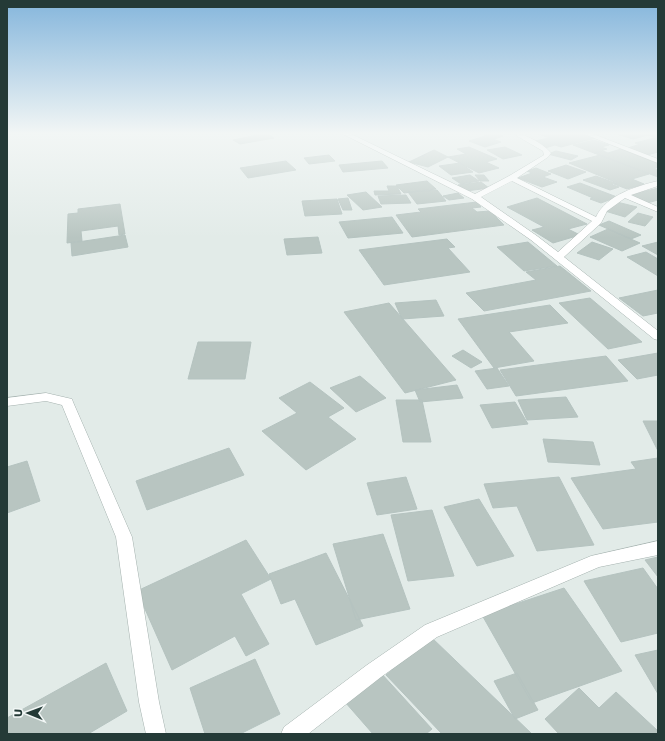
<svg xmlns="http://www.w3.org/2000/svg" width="665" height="741" font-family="Rubik,sans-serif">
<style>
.building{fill:#b8c5c1;stroke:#b5c3c0}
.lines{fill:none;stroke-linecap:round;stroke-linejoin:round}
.minor-casing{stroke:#a5b2af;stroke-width:1}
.minor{fill:#fff;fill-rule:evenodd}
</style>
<rect width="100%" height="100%" fill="#e2ebe8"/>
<path class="building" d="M263 134H268L274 138 240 144 233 140Z
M488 134H497L503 136 494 139 484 135Z
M539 134H564L549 138Z
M566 134H584L596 138 561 147 555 145 545 148 532 143 537 142 535 141Z
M617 134H658V136L654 137 648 135 633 139Z
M485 136 501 142 485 147 469 141Z
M658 137V152L647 155 628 148 640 144 635 143Z
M594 140 609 145 601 147 607 149 594 153 573 145Z
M469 147 497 159 486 162 499 168 479 173 448 157 466 154 457 149Z
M505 147 522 155 503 159 487 150Z
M621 149 629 152 631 151 658 162V167L654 168 658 170V177L594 153 603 151 608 153Z
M434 150 448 157 428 167 409 162Z
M556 151 578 156 571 160 548 154Z
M329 155 335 161 309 164 304 158Z
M600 155 649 174 632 179 644 184 627 189 614 184 617 183 569 163Z
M286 161 296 170 248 178 240 168Z
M382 161 388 168 343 172 339 165Z
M460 163 473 172 451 175 439 166Z
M566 165 586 172 568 179 548 171Z
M536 168 551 174 543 177 557 182 542 187 518 178 532 173 527 171Z
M470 175 479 181 461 184 452 178Z
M475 175H484L489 181H480Z
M596 176 615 183 611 184 619 187 610 190 583 180Z
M427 181 436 189 404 193 396 185Z
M481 182 489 188 466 191 458 185Z
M580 183 617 197 601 203 590 199 593 198 567 187Z
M387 186H397L401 194 375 195 374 191H389Z
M658 188V200L647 203 630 195Z
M437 190 446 201 417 204 408 192Z
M366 192 382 207 363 210 347 195Z
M458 193 464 198 449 200 443 196Z
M406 195 411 203 381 204 378 196Z
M348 198 352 210H343L338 199Z
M537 198 587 224 568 229 580 235 553 243 532 230 544 227 507 207Z
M337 199 342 214 305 216 302 201Z
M477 202 481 207 472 208 477 212 490 211 504 225 412 237 396 215 421 212 418 209Z
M617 202 637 207 625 217 605 211Z
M120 204 125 234 119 235 118 226 81 231 82 241 67 243 68 214 78 213V209Z
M638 213 653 217 645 226 628 222Z
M392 217 403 233 348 238 339 222Z
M609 221 641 235 631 239 599 225Z
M608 229 640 243 622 251 590 237Z
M125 235 128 247 72 256 71 243Z
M318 237 322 253 287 255 284 239Z
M447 239 455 247 448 248 470 272 384 285 359 250Z
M528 242 557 266 524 271 497 247Z
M592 242 613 249 599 260 577 253Z
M658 242V255L642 246Z
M646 252 658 259V276L627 257Z
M560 266 591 291 484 311 466 293 536 280 526 272Z
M658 290V313L643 316 619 298Z
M590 298 642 342 608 349 559 303Z
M436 300 444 316 402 319 395 303Z
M389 303 456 380 405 393 344 312Z
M550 305 568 323 509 332 534 361 494 368 458 319Z
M198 342H251L245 379H188Z
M463 350 482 362 471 368 452 356Z
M658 353V375L637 379 618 360Z
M606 356 628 381 516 396 500 370Z
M497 368 509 386 487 389 475 371Z
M360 376 386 398 356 412 330 388Z
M310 382 344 408 328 417 356 439 306 470 262 431 297 413 279 398Z
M457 385 463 398 420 402 415 390Z
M566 397 578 417 527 420 518 400Z
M396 400H422L431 442H403Z
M515 402 528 424 492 428 480 405Z
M643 421H658V451Z
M543 439 593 442 600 465 548 462Z
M229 448 244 475 147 510 136 481Z
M658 458V522L603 529 571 478 636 469 631 462Z
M27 461 40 501 7 513V467Z
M406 477 417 509 377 515 367 483Z
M559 477 594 545 537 551 517 506 493 508 484 484Z
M479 499 514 556 477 566 444 507Z
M432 510 454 576 408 581 391 515Z
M383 534 410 609 356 620 333 544Z
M246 540 271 579 241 594 269 644 246 656 235 636 172 670 137 591Z
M326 553 363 626 316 645 295 599 281 604 269 574Z
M658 557V577L645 560Z
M643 568 658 589V633L621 642 584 581Z
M564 588 622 671 532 703 482 615Z
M431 637 532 734H442L386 675Z
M658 650V694L635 655Z
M255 659 280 714 240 734H205L190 688Z
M106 663 127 711 88 734H7V718Z
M380 672 432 729 426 734H373L345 702Z
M517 673 538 710 515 719 494 681Z
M579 688 599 708 616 692 658 731V734H559L545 719Z"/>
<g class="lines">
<g class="minor-casing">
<path id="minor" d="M343 134H351L475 194 509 176 544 155 543 151 517 136V134C526 134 545 145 551 153L548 157 517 178 596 217C606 195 637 186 658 181V186L631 195 658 207V212L625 198 607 211 601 223 564 257 658 331V340L654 339 531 240 472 199ZM512 181 592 221 558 252 537 236 481 197Z
M584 134H593L658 159V163Z
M46 393 72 399 73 402 132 537 159 702 166 734H146L139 702 116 537 62 405 46 401 7 406V398Z
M658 541V555L599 567 437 637 381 677 308 734H281L284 727 367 665 425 625 591 556Z"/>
</g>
<use href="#minor" class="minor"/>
</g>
<linearGradient id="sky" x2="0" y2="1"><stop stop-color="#85b6dc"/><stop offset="0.56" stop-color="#f2f6f5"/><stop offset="1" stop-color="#f2f6f5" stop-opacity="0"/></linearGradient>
<rect width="665" height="238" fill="url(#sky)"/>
<rect width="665" height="741" fill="none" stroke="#243a37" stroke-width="16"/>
<g transform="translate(28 713) rotate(271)" stroke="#f2f7f6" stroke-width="3" paint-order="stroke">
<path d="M0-3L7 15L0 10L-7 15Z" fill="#243a37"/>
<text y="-6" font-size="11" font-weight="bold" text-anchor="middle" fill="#243a37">U</text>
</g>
</svg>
